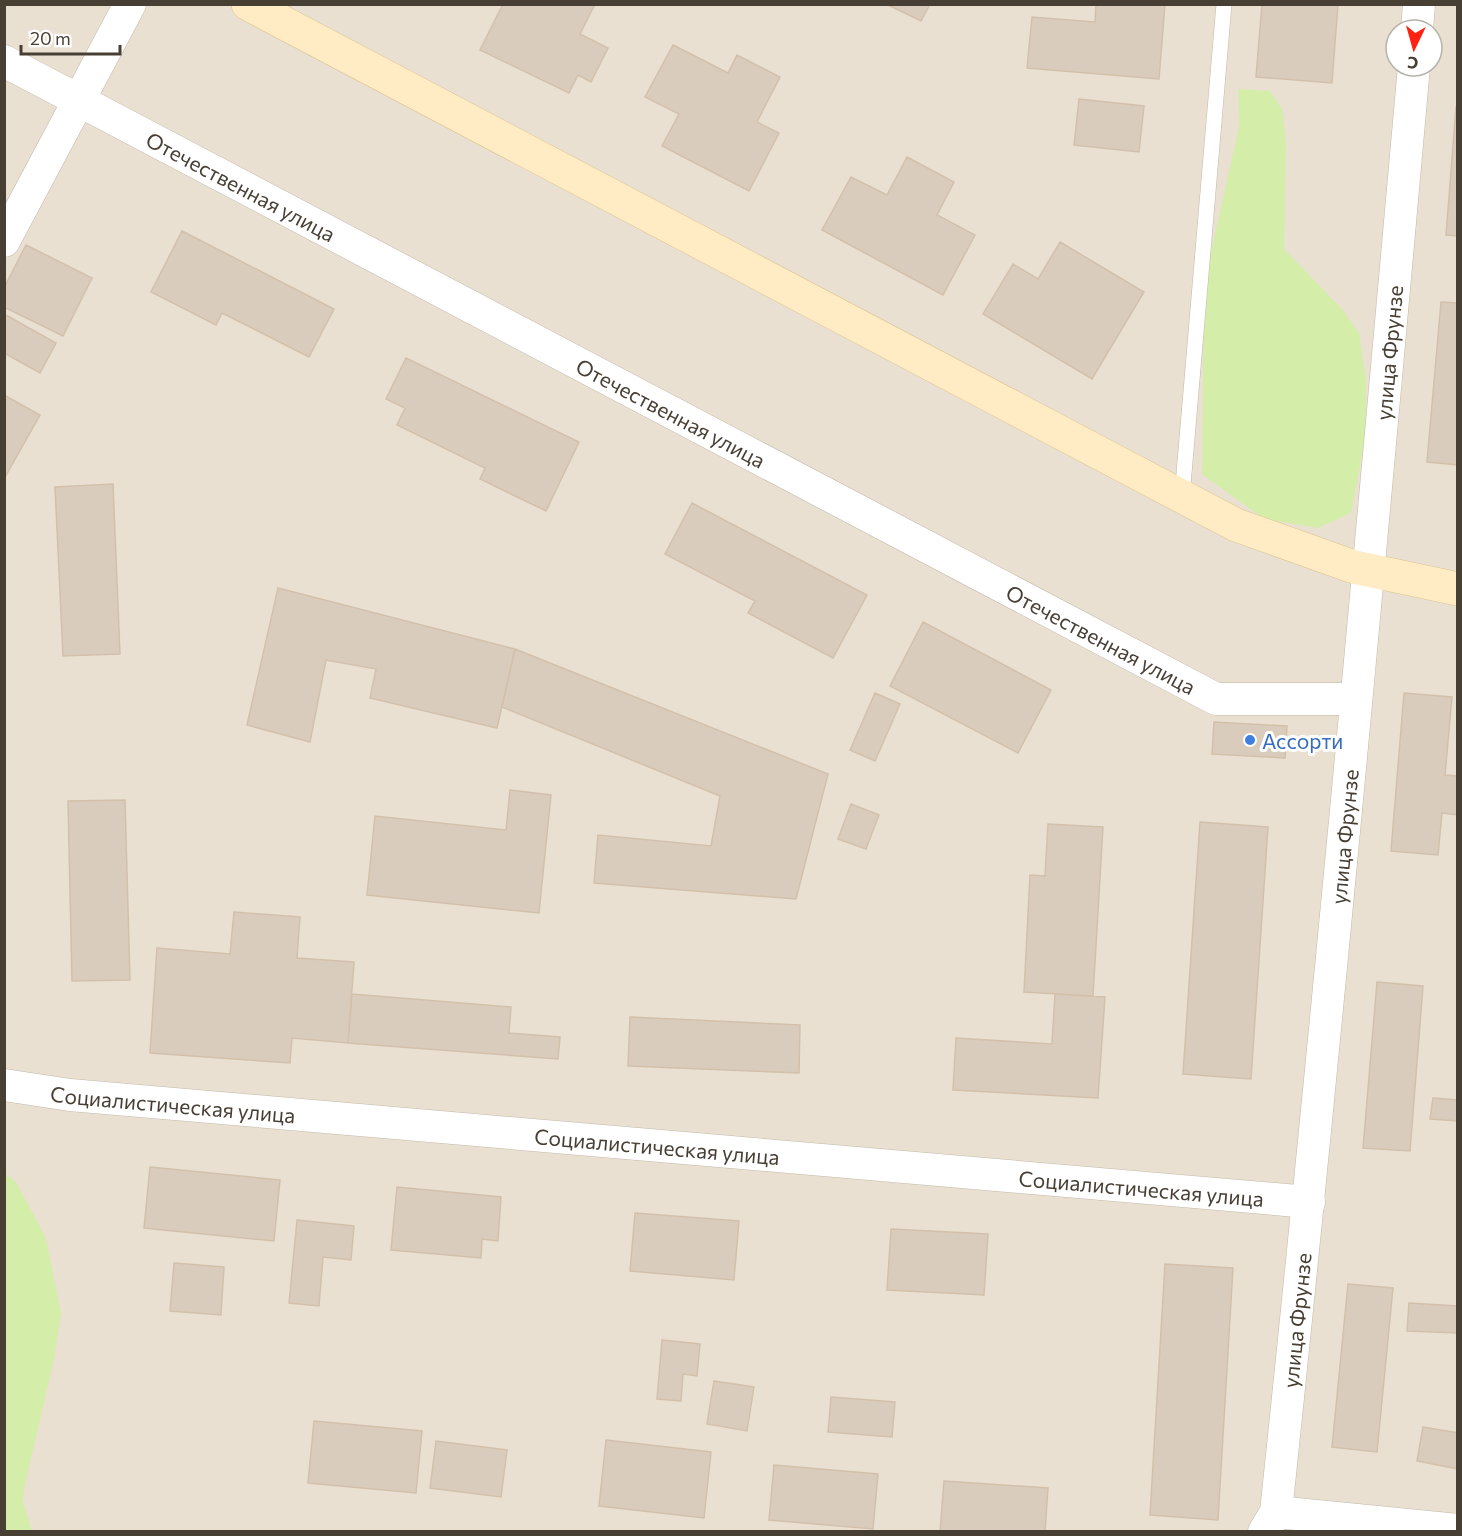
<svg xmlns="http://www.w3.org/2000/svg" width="1462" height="1536" font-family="Commissioner,sans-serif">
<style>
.residential{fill:#e9e0d2;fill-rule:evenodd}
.green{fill:#d4eda9}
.building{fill:#daccbc;stroke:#d3c0ab;stroke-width:1.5}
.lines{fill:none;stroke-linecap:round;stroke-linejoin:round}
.lane-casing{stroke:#c4b8a9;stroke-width:16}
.street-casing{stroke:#c4b8a9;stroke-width:33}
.secondary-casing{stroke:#dcc391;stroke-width:34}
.lane{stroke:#fff;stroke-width:15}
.street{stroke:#fff;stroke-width:32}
.secondary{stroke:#ffecc4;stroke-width:33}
.shop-dot{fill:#3f7fe0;stroke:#fff;stroke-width:2}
.labels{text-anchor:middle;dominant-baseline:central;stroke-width:6;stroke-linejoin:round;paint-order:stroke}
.street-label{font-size:21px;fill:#473e34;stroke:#fff}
.shop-label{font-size:21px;fill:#366cbe;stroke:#fff;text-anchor:start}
</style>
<rect width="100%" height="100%" fill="#f4eee5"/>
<path class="residential" d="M5 5H1457V1531H5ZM1396 30H1432V66H1396Z"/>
<path class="green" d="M1238 89 1270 91 1282 109 1286 143 1284 249 1342 309 1359 333 1366 381 1365 440 1351 513 1318 528 1264 519 1202 474 1204 284 1239 127Z
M4 1173 16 1182 46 1238 61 1313 54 1359 24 1489 23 1502 32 1531H5Z"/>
<path class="building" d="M503 4H595L580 34 608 48 591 82 578 75 569 93 480 50Z
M886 4H930L921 21Z
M1096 4H1165L1159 79 1027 68 1032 17 1095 22Z
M1262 4H1338L1332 83 1256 77Z
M673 45 728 73 737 55 780 77 757 122 779 133 749 191 662 146 679 114 645 97Z
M1079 99 1144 106 1139 152 1074 145Z
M1456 107H1458V236L1446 235Z
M907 157 954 182 937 215 975 235 943 295 822 230 851 177 887 195Z
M182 231 334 309 309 357 222 313 216 325 151 292Z
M1060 242 1144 292 1092 379 983 314 1013 264 1038 279Z
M26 245 92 278 63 336 4 307V288Z
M1441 302 1458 303V465L1427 462Z
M4 314 56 343 40 373 4 353Z
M406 358 579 442 546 511 480 479 485 468 397 425 405 408 386 399Z
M4 395 40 415 4 479Z
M113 484 120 654 63 656 55 487Z
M692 503 867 595 833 658 748 613 755 601 665 554Z
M278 588 515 649 497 728 370 698 376 669 326 660 310 742 247 725Z
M923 622 1051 690 1018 753 890 686Z
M515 649 828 774 796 899 594 883 598 835 711 846 720 796 502 707Z
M875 693 900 704 875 761 850 750Z
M1404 693 1452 697 1445 775 1458 776V815L1442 813 1438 855 1391 851Z
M1214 722 1287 726 1285 758 1212 754Z
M510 790 551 795 539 913 367 895 375 816 506 830Z
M125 800 130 980 72 981 68 801Z
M851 804 879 815 866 849 838 839Z
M1200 822 1268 827 1251 1079 1183 1074Z
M1048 824 1103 827 1093 996 1024 992 1030 875 1045 876Z
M234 912 300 917 297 958 354 962 348 1043 292 1038 290 1063 150 1053 157 948 230 954Z
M1377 982 1423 986 1410 1151 1363 1148Z
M352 994 511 1007 509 1033 560 1037 558 1059 348 1043Z
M1055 994 1105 997 1098 1098 953 1090 956 1038 1052 1044Z
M630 1017 800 1025 799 1073 628 1066Z
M1433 1098 1458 1100V1121L1430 1119Z
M150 1167 280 1180 274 1241 144 1228Z
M397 1187 501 1197 498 1241 482 1239 481 1258 391 1250Z
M635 1213 739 1221 734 1280 630 1271Z
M297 1220 354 1226 351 1260 323 1257 319 1306 289 1303Z
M891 1229 988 1234 984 1295 887 1290Z
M174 1263 224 1267 221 1315 170 1311Z
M1165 1264 1233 1268 1218 1520 1150 1515Z
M1348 1284 1393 1288 1377 1452 1332 1447Z
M1409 1303 1458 1306V1333L1407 1331Z
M662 1340 700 1344 697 1376 683 1374 681 1401 657 1399Z
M714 1381 754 1387 747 1431 707 1424Z
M831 1397 895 1402 892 1437 828 1432Z
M314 1421 422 1431 416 1493 308 1483Z
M1423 1427 1458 1433V1469L1417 1461Z
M606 1440 711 1452 704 1518 599 1506Z
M436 1441 507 1450 501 1497 430 1488Z
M774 1465 878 1474 873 1529 769 1520Z
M944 1481 1048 1488 1045 1532H940Z"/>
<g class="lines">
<g class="lane-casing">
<path id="lane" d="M1182 497 1224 4"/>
</g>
<g class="street-casing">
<g id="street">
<path d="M1417 30 1419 4"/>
<path id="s1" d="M4 61 1216 699H1356"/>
<path d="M4 241 130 4"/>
<path id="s2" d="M4 1085 70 1095 1309 1202"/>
<path d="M1276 1512 1458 1530"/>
<path id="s3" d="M1264 1532 1276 1512C1327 1030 1371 548 1414 66"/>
</g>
</g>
<g class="secondary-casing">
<path id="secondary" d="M248 4 1236 525 1354 567 1458 589"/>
</g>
<use href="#lane" class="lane"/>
<use href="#street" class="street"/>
<use href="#secondary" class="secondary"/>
</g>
<circle class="shop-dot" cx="1250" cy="740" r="6"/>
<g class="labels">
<g class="street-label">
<text stroke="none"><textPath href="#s1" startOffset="268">Отечественная улица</textPath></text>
<text stroke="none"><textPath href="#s3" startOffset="1188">улица Фрунзе</textPath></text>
<text stroke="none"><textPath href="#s1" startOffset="754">Отечественная улица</textPath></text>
<text stroke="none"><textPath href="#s1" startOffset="1240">Отечественная улица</textPath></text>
<text stroke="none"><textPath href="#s3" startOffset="702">улица Фрунзе</textPath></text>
<text stroke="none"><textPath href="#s2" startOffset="170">Социалистическая улица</textPath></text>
<text stroke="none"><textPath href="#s2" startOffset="656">Социалистическая улица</textPath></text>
<text stroke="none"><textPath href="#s2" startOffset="1142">Социалистическая улица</textPath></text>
<text stroke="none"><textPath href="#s3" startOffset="216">улица Фрунзе</textPath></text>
</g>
<g class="shop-label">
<text x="1262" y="740">Ассорти</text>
</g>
</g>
<rect width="1462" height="1536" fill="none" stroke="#473e34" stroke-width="12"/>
<g transform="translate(1414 48) rotate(185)"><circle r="28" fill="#ffffff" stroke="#b5b2ae" stroke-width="1.5"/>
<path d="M0-4.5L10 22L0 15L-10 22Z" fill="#ff2111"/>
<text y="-9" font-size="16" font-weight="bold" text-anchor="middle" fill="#473e34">С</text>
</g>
<path d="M21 45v9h99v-9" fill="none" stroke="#473e34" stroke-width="3"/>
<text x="30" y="45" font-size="18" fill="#473e34" stroke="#ffffff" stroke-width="4.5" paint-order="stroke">20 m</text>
</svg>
